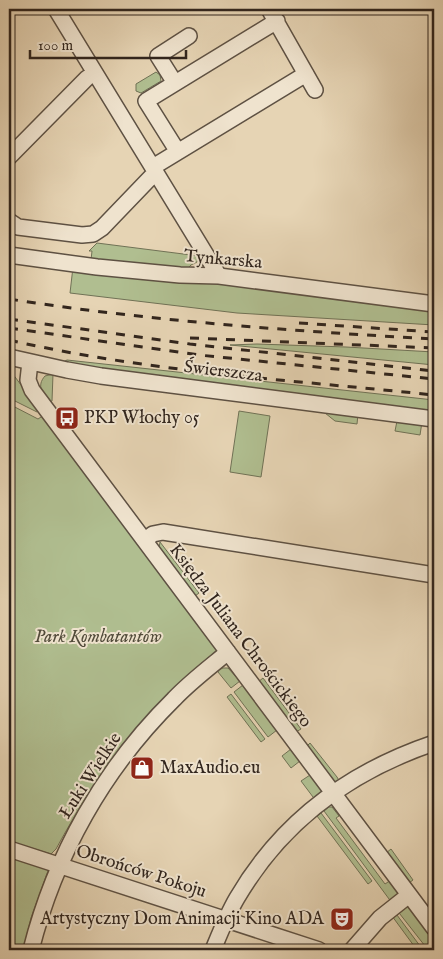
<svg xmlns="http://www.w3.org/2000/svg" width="443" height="959" font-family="'IM FELL English',serif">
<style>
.green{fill:#b0be90;stroke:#707256}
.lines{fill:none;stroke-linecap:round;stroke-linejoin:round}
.minor-casing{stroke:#5e5143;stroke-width:18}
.minor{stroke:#efe3ce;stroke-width:15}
.rail{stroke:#31251d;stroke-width:3;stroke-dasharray:9 9;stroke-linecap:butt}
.labels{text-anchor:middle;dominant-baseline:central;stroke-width:4;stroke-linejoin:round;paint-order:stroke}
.street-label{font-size:18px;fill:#31251d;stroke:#efe3ce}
.poi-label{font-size:18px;fill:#31251d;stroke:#efe3ce;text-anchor:start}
.park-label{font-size:18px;font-style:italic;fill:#514b3a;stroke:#efe3ce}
</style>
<rect width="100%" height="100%" fill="#e6d4b4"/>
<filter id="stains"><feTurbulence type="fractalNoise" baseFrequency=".004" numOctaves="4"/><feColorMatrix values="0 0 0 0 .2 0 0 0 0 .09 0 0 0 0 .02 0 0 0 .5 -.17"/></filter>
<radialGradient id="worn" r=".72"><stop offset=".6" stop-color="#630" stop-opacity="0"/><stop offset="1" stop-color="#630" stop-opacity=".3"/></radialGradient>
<path class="green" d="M156 72 160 75 161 81 141 93 136 91V84Z
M97 243 199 256 197 262 191 265 186 270 91 260 92 251H89Z
M73 267 434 307V325L237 313 70 293Z
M257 344 346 347 434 352V365L230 345Z
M9 349 63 362 67 360 434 400V412L130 375 9 351Z
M9 369 12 373 40 410 37 412 9 398Z
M53 374 52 401 49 403C43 394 36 386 45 376Z
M9 404 38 419 44 415 217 650V653L212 659 210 656C141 714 99 770 56 849L51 854 9 841Z
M328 410 358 414 357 424 335 421 325 413Z
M239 411 270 416 261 477 230 472Z
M397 421 422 422 420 435 395 431Z
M160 542 199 593 195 596 159 548Z
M223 668H228L238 679 240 678V681L231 688 218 672V670Z
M263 678 301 729 296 732 258 682Z
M243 685 277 730 268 737 234 692Z
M231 694 265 739 261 742 227 697Z
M310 743 337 777 341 784 334 783 307 746Z
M291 749H294L301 759 300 761 291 768 282 756Z
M310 775 323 791 316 801 301 781Z
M329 807H332L339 816 336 818 385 884 391 880 399 893 392 903 324 811Z
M321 813 372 881 368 884 317 816Z
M391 849 413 880 409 883 386 853Z
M9 852 49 868 31 918 23 950H9Z
M407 905 410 906 434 938V944L430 947 425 946 396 909Z
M394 911 423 950H417L392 916Z"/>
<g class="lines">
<g class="minor-casing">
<path id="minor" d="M56 9 219 276
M269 9 315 90
M175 83 158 56 189 36
M178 152 146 101 277 21
M9 157 87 78
M153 167 306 74
M9 221 18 227 82 235 93 234 102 228 151 177
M9 255 97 267 180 275 219 276 434 304
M9 357 67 370 101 376 434 419
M30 362 28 380 32 390 434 928
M145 540 153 534 163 532 434 575
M9 849 319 950
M31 950C55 855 104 768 174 699 190 682 210 667 228 652
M213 950C220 933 227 915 237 898 282 821 351 771 434 743
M352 950 380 918 409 895"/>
</g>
<use href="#minor" class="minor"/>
<path class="rail" d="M9 299C150 321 292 331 434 339
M9 319 190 344 434 371
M299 323 434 332
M9 328 199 355 434 379
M190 338 434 348
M9 340C148 372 292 380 434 395"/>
</g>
<defs>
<g id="bus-square" transform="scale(1.25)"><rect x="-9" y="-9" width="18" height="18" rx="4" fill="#8f2418" stroke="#efe3ce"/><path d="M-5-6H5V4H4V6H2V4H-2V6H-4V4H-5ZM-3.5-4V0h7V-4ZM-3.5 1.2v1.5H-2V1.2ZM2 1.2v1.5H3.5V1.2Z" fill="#fff"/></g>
<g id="shop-square" transform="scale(1.25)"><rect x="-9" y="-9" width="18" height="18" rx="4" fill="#8f2418" stroke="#efe3ce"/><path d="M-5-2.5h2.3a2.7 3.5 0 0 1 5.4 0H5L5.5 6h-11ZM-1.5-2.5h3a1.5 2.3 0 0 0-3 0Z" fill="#fff"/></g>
<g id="theatre-square" transform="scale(1.25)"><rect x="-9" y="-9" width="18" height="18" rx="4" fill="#8f2418" stroke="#efe3ce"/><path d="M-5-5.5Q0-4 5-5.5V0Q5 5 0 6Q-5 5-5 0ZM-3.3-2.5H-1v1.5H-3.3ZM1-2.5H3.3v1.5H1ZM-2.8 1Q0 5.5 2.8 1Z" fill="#fff"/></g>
</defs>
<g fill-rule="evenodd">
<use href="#bus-square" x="67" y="418"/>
<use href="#shop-square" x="142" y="768"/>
<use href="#theatre-square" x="342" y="919"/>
</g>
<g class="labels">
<g class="street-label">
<text transform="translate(223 260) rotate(5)">Tynkarska</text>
<text transform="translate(223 372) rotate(7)">Świerszcza</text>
<text transform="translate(240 636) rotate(53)">Księdza Juliana Chrościckiego</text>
<text transform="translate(91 776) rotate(-57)">Łuki Wielkie</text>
<text transform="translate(141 872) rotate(18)">Obrońców Pokoju</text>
</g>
<g class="poi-label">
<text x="84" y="418">PKP Włochy 05</text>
<text x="160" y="768">MaxAudio.eu</text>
<text x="324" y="919" text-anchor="end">Artystyczny Dom Animacji Kino ADA</text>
</g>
<g class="park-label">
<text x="98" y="637">Park Kombatantów</text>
</g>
</g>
<rect width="443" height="959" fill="none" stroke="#e6d4b4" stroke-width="30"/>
<rect x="10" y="10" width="423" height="939" fill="none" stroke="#31251d" stroke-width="2.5"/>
<rect x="15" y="15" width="413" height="929" fill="none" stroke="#31251d"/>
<path d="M30 50v8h156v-8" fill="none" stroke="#31251d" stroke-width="2.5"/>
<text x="38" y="50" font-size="15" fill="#31251d" stroke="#efe3ce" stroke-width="4" paint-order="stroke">100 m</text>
<rect width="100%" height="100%" filter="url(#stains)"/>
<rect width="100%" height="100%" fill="url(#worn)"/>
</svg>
